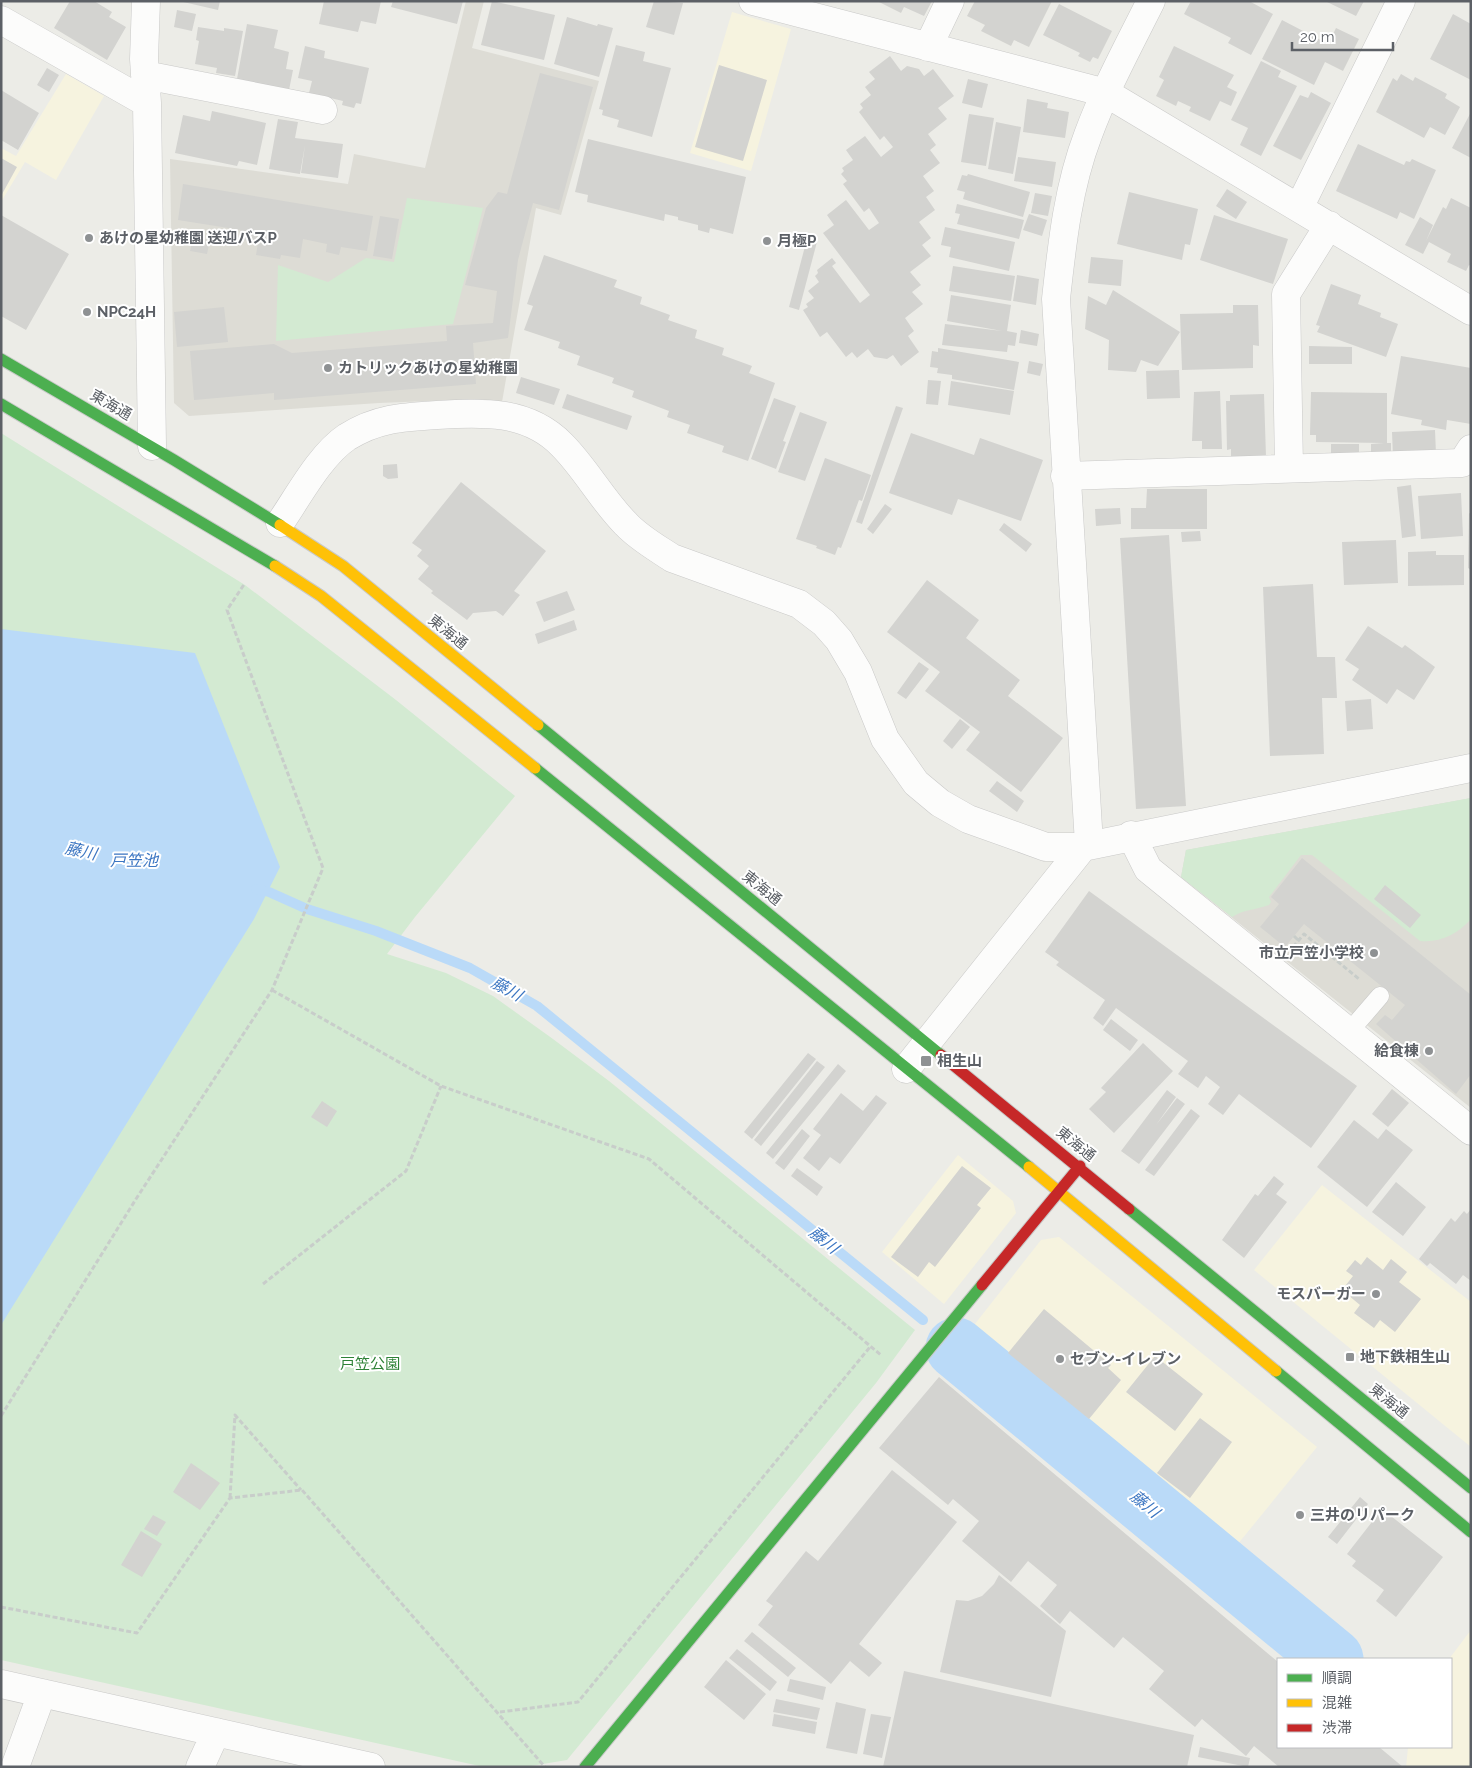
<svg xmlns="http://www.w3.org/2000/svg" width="1472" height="1768" font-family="Raleway,'Noto Sans JP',sans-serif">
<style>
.commercial{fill:#f6f3df}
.education{fill:#dddcd5}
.green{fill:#d3ead2}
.water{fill:#badaf8}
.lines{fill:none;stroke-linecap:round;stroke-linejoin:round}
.stream{stroke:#badaf8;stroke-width:10}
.river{stroke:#badaf8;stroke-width:61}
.building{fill:#d3d3d0}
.lane-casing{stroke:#c9c9c8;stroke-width:19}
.street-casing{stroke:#c9c9c8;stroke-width:29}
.fast-casing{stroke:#c9cac9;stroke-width:13}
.slow-casing{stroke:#c9cac9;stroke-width:13}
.jam-casing{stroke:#c9cac9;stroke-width:13}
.path{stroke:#c8cdca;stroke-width:3;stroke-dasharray:5 2.5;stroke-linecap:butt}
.lane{stroke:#fcfcfb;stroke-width:18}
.street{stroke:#fcfcfb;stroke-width:28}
.fast{stroke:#4caf50;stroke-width:11}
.slow{stroke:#ffc107;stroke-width:11}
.jam{stroke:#c62828;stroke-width:11}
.poi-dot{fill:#8e9193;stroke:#fff;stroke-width:2}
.labels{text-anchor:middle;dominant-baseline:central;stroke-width:4;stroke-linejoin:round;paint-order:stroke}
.poi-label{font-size:15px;font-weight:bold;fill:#5c6066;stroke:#fff;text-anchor:start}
.street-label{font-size:15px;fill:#5c6066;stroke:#fff}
.park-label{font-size:15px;fill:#2e8237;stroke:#fff}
.water-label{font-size:16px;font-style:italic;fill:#3c76c2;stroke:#fff}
</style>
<rect width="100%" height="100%" fill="#ecece7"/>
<path class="commercial" d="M732 12 791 29 751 171 690 153Z
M66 74 104 96 56 180 25 162 1 202V148L16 156Z
M958 1155 1013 1201 1016 1213 944 1304 882 1252Z
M1322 1185 1471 1302V1447L1254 1270Z
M1059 1237 1317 1447 1237 1545 971 1329 1041 1240Z
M1471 1630V1767H1406L1408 1747H1451V1659H1449Z"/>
<path class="education" d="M466 1H484L472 48 599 81 561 215 536 208 502 402 477 399 379 403 189 416 174 403 170 159 348 184 354 154 425 168Z
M1471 798V1108L1181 877 1186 850Z"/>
<path class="green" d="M407 198 483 208 453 324 276 341 278 265 328 282 366 258 394 262Z
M1 433 245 585 396 700 515 796 415 917 387 954 446 973 493 996 553 1039 609 1081 915 1330 876 1383 567 1760 525 1767H484L1 1660Z
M1471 798V919C1458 934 1440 943 1420 941L1312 855H1301L1269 897 1271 902 1269 905C1256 910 1244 909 1232 917L1181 877 1186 850Z"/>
<path class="water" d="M1 629 195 653 280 867 254 919 1 1325Z"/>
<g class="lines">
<path class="stream" d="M256 889 269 892 307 909 376 931 470 968 537 1006 923 1320"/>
<path class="river" d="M956 1348 1333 1659"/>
</g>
<path class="building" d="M70 1H94L112 12 109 17 126 27 107 60 54 28Z
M179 1H220L218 10Z
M324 1H381L376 24 361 21 358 32 319 24Z
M393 1H463L457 24 391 7Z
M492 1 555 15 544 60 481 45Z
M654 1 683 3 674 35 646 27Z
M877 1H932L924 16 904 7 901 13Z
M975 1H1052L1029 47 1014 40 1011 46 981 31 985 25 967 16Z
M1191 1H1249L1273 14 1251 55 1228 43 1231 38 1184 14Z
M1325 1H1364L1356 16Z
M1059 4 1112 31 1098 59 1093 57 1090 62 1078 56 1080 53 1043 35Z
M177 10 196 14 192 31 174 27Z
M1453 14 1471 24V80L1430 59Z
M567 17 597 26 598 24 613 28 599 77 554 64Z
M1282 20 1328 44 1336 28 1359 39 1343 71 1325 62 1314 85 1262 59Z
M247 24 278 30 274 48 289 52 286 69 293 70 289 90 237 79Z
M198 27 224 31V28L243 31 235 76 216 73 217 68 195 64 199 41 196 40Z
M616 45 645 52 643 61 671 68 652 137 617 127 619 120 602 115 603 110 599 109Z
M305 46 325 51 324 58 369 68 361 104 356 103 354 108 342 105 343 101 309 93 312 81 298 78Z
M1174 46 1234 75 1227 87 1237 92 1231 106 1220 101 1210 121 1189 111 1191 107 1178 101 1176 106 1156 96 1164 80 1159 77Z
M890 56 901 71 907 66 919 69 924 76 933 69 954 96 938 108 947 119 928 134 936 145 930 150 940 163 923 176 934 191 926 197 935 210 919 222 931 238 922 245 931 256 910 272 921 285 912 292 923 304 905 318 914 331 908 336 919 352 901 366 893 355 887 359 874 357 868 349 857 358 852 352 846 357 827 332 820 337 803 310 808 307 806 304 814 298 808 291 819 282 815 276 818 273 817 270 832 258 836 263 832 266 860 303 870 295 823 233 834 225 827 215 846 200 869 230 879 223 869 208 864 212 843 184 847 181 841 174 844 171 842 168 853 160 846 150 865 136 881 157 893 147 884 136 880 140 859 112 863 108 860 104 871 95 865 87 875 79 869 72Z
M1261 61 1281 71 1278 77 1297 86 1261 156 1240 145 1248 128 1231 120Z
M719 65 767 80 743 161 695 147Z
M47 68 59 75 49 92 37 85Z
M540 73 593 87 559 210 533 203 518 260 508 338 473 343 476 384 274 400V393L194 400 190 351 274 344 292 353 447 341 446 326 493 323 497 291 465 285 486 208 498 192 507 194Z
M1401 74 1413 81 1415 77 1447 94 1445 98 1460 107 1445 135 1430 127 1424 138 1376 112 1393 78 1397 81Z
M968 79 988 84 982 108 962 103Z
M1 90 39 113 18 150 1 140Z
M1311 92 1331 103 1301 160 1273 146 1300 95 1308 98Z
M1027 99 1048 103 1047 108 1069 112 1065 138 1023 132Z
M212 111 266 123 257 165 239 161 237 166 175 153 183 115 210 121Z
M1471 112V158L1452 148Z
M969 114 994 118 986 166 961 162Z
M278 119 298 122 295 138 343 144 338 178 301 173 305 145 300 174 269 169Z
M996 122 1021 127 1013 174 988 169Z
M588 139 746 177 733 234 710 228 709 233 698 230V225L678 220V217L665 214 664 221 587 202 588 195 575 192Z
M1358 144 1404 165 1406 161 1410 162 1412 159 1436 170 1414 219 1400 212 1397 219 1336 191Z
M1018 157 1056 162 1052 187 1014 181Z
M1 158 17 167 1 196Z
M968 174 1030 192 1023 217 963 199 965 192 957 190 962 175 967 176Z
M183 184 373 216 367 251 341 247 339 255 326 252 327 244 303 239 300 258 281 255 280 259 256 255 258 243 239 239 241 230 178 220Z
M1227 189 1247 202 1236 219 1216 206Z
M1129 192 1198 209 1190 245 1185 244 1182 260 1117 244Z
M1035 193 1052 196 1048 216 1031 213Z
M1451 198 1471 208V266L1469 265 1466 271 1447 262 1451 254 1429 242 1423 254 1405 245 1420 217 1433 225 1426 241 1443 207 1446 209Z
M957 204 1024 220 1019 239 957 224 960 214 955 213Z
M1029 214 1047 220 1042 236 1023 230Z
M1 215 69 254 26 330 1 316Z
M1214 215 1288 239 1273 284 1200 260Z
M380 216 399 219 392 259 373 256Z
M945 227 1015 242 1009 271 949 257 951 247 941 245Z
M808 235 818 238 799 310 789 307Z
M193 237 210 240 207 254 190 251Z
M544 255 617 280 614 287 642 297 640 304 670 315 668 320 697 330 695 338 724 348 722 355 752 366 749 373 775 383 748 461 722 452 724 446 687 433 690 425 667 417 669 411 632 397 634 391 612 383 614 378 577 365 580 356 558 348 560 342 524 330 533 306 527 304Z
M1091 257 1123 260 1121 286 1088 283Z
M953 266 1015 276 1011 301 949 291Z
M1017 275 1039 279 1036 305 1013 301Z
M1331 284 1361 295 1358 304 1381 313 1380 317 1398 324 1386 357 1317 332 1320 326 1316 325Z
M1113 290 1180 332 1158 366 1141 360 1136 372 1108 370 1109 340 1085 329 1088 296 1106 305Z
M951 295 1011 305 1007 331 1017 333 1015 346 1008 345 1007 352 942 345 945 324 1002 331 947 321Z
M1233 305H1258L1259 346 1253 345V368L1182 370 1180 314 1233 313Z
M224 307 228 342 177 347 174 312Z
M1021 330 1039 334 1037 346 1019 343Z
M1309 346 1352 347V364H1309Z
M938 348 1019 362 1014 390 952 379V375L937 373 938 368 930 367 932 351 938 352Z
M1401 356 1471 368V424L1447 420 1446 430 1421 425 1422 420 1391 414Z
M1029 361 1043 364 1040 376 1027 373Z
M1179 370 1180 398 1147 399 1146 371Z
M521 377 560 389 554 405 516 393Z
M928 380 941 381 938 405 926 404Z
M951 381 1014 391 1010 415 948 405Z
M1220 391 1222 449H1202V441H1192L1194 392Z
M1311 392 1387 393V443H1391V456H1371V444L1384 443 1316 442V435H1310Z
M567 394 632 416 627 430 562 408Z
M1264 394 1266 457H1231V449L1227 450 1226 401H1230V395Z
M774 398 796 406 783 441 786 442 776 469 751 459Z
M896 406 903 408 862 524 856 522Z
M800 412 827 422 805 481 778 472Z
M1435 430 1436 454 1393 457 1392 432Z
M911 433 974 455 980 438 1043 460 1021 521 958 499 952 515 889 493Z
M1331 444H1359V456L1331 457Z
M825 458 871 475 862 501 859 500 841 548 838 547 835 555 816 548 817 546 796 539Z
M397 464 398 478 388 479 383 476V465Z
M461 482 546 551 514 591 520 595 503 616 496 611 473 613 467 620 431 593 433 591 418 579 429 566 417 556 422 550 412 543Z
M1411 485 1416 536 1402 538 1397 487Z
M1147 489H1207V529H1131V508H1146Z
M1461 493 1463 536 1421 539 1418 496Z
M885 504 892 509 873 534 867 529Z
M1120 508 1121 524 1096 526 1095 509Z
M1469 513 1471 514V570L1468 568Z
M1004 523 1032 544 1026 552 999 530Z
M1200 531 1201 541 1182 542 1181 532Z
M1169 535 1186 806 1136 809 1120 538Z
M1396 540 1398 583 1344 585 1342 542Z
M1436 551V555H1464V585L1408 586V552Z
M927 580 979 620 966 638 1020 680 1008 696 1063 738 1021 792 966 750 980 732 925 691 940 672 887 632Z
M1313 584 1317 657H1335L1337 698H1322L1324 754 1270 756 1263 587Z
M567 591 575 610 544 622 536 602Z
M574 620 577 630 538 644 535 634Z
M1368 626 1402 648 1405 645 1435 667 1414 700 1397 689 1387 704 1352 680 1359 669 1345 660Z
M919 662 929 669 906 699 897 693Z
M1371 699 1373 729 1347 731 1345 701Z
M960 719 970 727 952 749 943 741Z
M997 781 1024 801 1017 812 989 791Z
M1302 858 1471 995V1074L1456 1094 1376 1024 1385 1015 1392 1020 1405 1005 1304 924 1285 947 1260 927 1279 904 1271 897Z
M1385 885 1421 915 1410 928 1374 899Z
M1089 891 1357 1086 1311 1148 1239 1094 1223 1115 1208 1104 1220 1087 1206 1076 1198 1088 1178 1074 1188 1061 1116 1008 1103 1026 1093 1018 1105 1000 1056 965 1059 962 1045 952Z
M1111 1019 1138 1040 1130 1051 1103 1030Z
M1143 1043 1173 1071 1114 1133 1089 1109 1106 1092 1101 1088Z
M808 1053 816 1059 752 1139 744 1132Z
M817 1061 825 1067 761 1146 754 1140Z
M838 1064 846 1071 773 1159 766 1153Z
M1392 1089 1409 1103 1388 1127 1372 1114Z
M1167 1090 1176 1097 1156 1125 1177 1098 1185 1104 1139 1164 1121 1151Z
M841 1093 863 1111 876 1095 887 1103 840 1164 830 1157 819 1171 803 1158 821 1135 813 1129Z
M322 1101 337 1111 327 1127 311 1117Z
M1191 1109 1200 1116 1154 1176 1145 1170Z
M1354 1120 1378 1139 1386 1129 1413 1150 1367 1207 1317 1167Z
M802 1129 810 1136 784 1170 775 1163Z
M962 1166 991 1188 977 1205 981 1208 935 1267 929 1262 918 1277 891 1257Z
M797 1168 823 1187 817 1196 791 1176Z
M1274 1176 1284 1184 1276 1194 1287 1202 1244 1258 1222 1240 1255 1194 1258 1196Z
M1396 1182 1426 1207 1403 1236 1372 1212Z
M1471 1209V1281L1463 1275 1456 1284 1430 1263 1427 1266 1419 1259 1451 1218 1455 1222 1464 1211 1467 1214Z
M1367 1257 1383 1270 1391 1259 1407 1272 1399 1282 1421 1299 1395 1332 1380 1320 1374 1328 1354 1313 1360 1305 1342 1290 1353 1276 1346 1271 1355 1260 1361 1265Z
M1044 1309 1111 1365 1108 1368 1121 1380 1089 1419 1008 1353Z
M1155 1356 1203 1394 1175 1431 1126 1392Z
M939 1377 1278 1662V1747H1379L1403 1767H1279L1254 1746 1246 1756 1202 1719 1195 1727 1149 1689 1164 1671 1123 1637 1114 1648 1070 1611 1060 1624 1040 1606 1057 1585 1028 1561 1011 1582 962 1541 979 1521 953 1499 948 1505 879 1448Z
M1200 1418 1232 1442 1190 1498 1157 1473Z
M191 1463 220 1483 200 1510 173 1492Z
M892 1470 957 1522 859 1644 882 1663 869 1677 850 1661 831 1684 758 1625 773 1606 766 1601 806 1551 818 1561Z
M1360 1497 1368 1504 1337 1544 1328 1537Z
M1382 1509 1443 1557 1396 1617 1376 1601 1384 1590 1352 1566 1356 1561 1347 1554Z
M153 1515 166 1522 157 1536 144 1529Z
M141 1531 162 1544 142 1577 121 1565Z
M999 1575 1066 1631 1051 1697 940 1672 956 1600 968 1601 982 1596 994 1584Z
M752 1632 796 1668 788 1677 744 1641Z
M737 1649 777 1682 770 1691 729 1658Z
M726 1660 766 1694 744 1720 704 1687Z
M904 1671 1194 1735 1187 1767H883Z
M790 1679 826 1687 823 1700 787 1691Z
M776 1699 820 1708 817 1720 773 1712Z
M836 1702 866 1709 857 1754 826 1748Z
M774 1714 817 1722 815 1734 772 1726Z
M871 1714 891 1717 882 1758 863 1754Z
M1200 1747 1250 1758 1248 1767 1198 1757Z"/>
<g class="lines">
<g class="lane-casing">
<path id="lane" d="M1349 1032 1380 996"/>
</g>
<g class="street-casing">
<path id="street" d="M146 1 144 59 147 103 152 446
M753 1 1106 93 1471 311
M1 20 147 103
M928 47 950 1
M145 75 323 110
M1299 208 1401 1
M1289 468 1286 294 1329 225
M1065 476 1462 463 1471 449
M280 523C298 497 320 455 347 437 377 418 404 417 437 415 482 412 528 410 562 445 586 469 602 500 626 524 639 538 657 548 672 558L799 604 824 623 839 640 858 672 885 739 916 783 940 803 968 819 1046 847H1083L1471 768
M1131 835 1148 869 1471 1131
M1089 844 1056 299C1062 244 1068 187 1088 135 1105 89 1129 45 1151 1
M906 1069 1083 847
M1 1684 371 1767
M15 1767 42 1693
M200 1767 216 1732"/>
</g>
<g class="fast-casing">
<path id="fast" d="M1 359 174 460 280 525
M1 404 275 566
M538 725 941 1055
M535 768 1029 1167
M1129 1209 1471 1488
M1276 1371 1471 1532
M585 1767 982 1285"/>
</g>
<g class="slow-casing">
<path id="slow" d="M280 525 343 566 538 725
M275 566 321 596 535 768
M1029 1167 1276 1371"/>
</g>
<g class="jam-casing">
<path id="jam" d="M941 1055 1129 1209
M982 1285 1080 1166"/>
</g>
<path class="path" d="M1294 936 1299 941
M1293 947 1304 934 1359 979
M272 990 441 1086 649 1159 882 1356
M263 1284 406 1171 441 1086
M1 1416 136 1199 272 990 323 868 227 610 245 583
M230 1498 235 1415 301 1490
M1 1607 137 1633 230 1498 302 1490 545 1767
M500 1712 578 1702 870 1347"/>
<use href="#lane" class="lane"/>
<use href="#street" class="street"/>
<use href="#fast" class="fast"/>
<use href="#slow" class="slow"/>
<use href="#jam" class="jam"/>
</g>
<g class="poi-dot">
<circle cx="89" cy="238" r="5"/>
<circle cx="767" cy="241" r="5"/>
<circle cx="87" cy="312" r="5"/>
<circle cx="328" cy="368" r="5"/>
<circle cx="1374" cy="953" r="5"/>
<circle cx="1429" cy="1051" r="5"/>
<rect x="920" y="1055" width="12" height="12" rx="2.5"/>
<circle cx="1376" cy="1294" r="5"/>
<rect x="1345" y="1352" width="10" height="10" rx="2.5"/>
<circle cx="1060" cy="1359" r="5"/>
<circle cx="1300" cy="1515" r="5"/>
</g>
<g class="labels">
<g class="poi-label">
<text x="99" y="238">あけの星幼稚園 送迎バスP</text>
<text x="777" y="241">月極P</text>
<text x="97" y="312">NPC24H</text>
<text x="338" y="368">カトリックあけの星幼稚園</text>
<text x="1364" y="953" text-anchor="end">市立戸笠小学校</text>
<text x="1419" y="1051" text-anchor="end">給食棟</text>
<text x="937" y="1061">相生山</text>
<text x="1366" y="1294" text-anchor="end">モスバーガー</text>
<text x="1360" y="1357">地下鉄相生山</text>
<text x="1070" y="1359">セブン-イレブン</text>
<text x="1310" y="1515">三井のリパーク</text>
</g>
<g class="street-label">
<text transform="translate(111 405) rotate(30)">東海通</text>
<text transform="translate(448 632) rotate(39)">東海通</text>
<text transform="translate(762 888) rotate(39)">東海通</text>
<text transform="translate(1076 1144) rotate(39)">東海通</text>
<text transform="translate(1389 1401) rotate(39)">東海通</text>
</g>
<g class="park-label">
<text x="370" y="1364">戸笠公園</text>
</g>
<g class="water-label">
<text transform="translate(81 851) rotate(12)">藤川</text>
<text x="134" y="860">戸笠池</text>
<text transform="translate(507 989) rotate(29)">藤川</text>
<text transform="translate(824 1240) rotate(39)">藤川</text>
<text transform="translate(1145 1504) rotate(40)">藤川</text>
</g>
</g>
<rect width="1472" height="1768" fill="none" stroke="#5c6066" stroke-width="5"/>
<rect x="1277" y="1658" width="175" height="90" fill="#ffffff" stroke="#bebfc2"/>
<rect x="1287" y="1674" width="25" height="8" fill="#4caf50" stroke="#bebfc2"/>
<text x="1322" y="1683" font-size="15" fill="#5c6066">順調</text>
<rect x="1287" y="1699" width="25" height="8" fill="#ffc107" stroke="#bebfc2"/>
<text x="1322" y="1708" font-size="15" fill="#5c6066">混雑</text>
<rect x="1287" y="1724" width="25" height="8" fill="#c62828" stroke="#bebfc2"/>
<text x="1322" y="1733" font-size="15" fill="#5c6066">渋滞</text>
<path d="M1292 42v8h101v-8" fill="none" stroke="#5c6066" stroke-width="2.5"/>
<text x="1300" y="42" font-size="15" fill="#5c6066" stroke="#ffffff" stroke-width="4" paint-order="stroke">20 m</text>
</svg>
